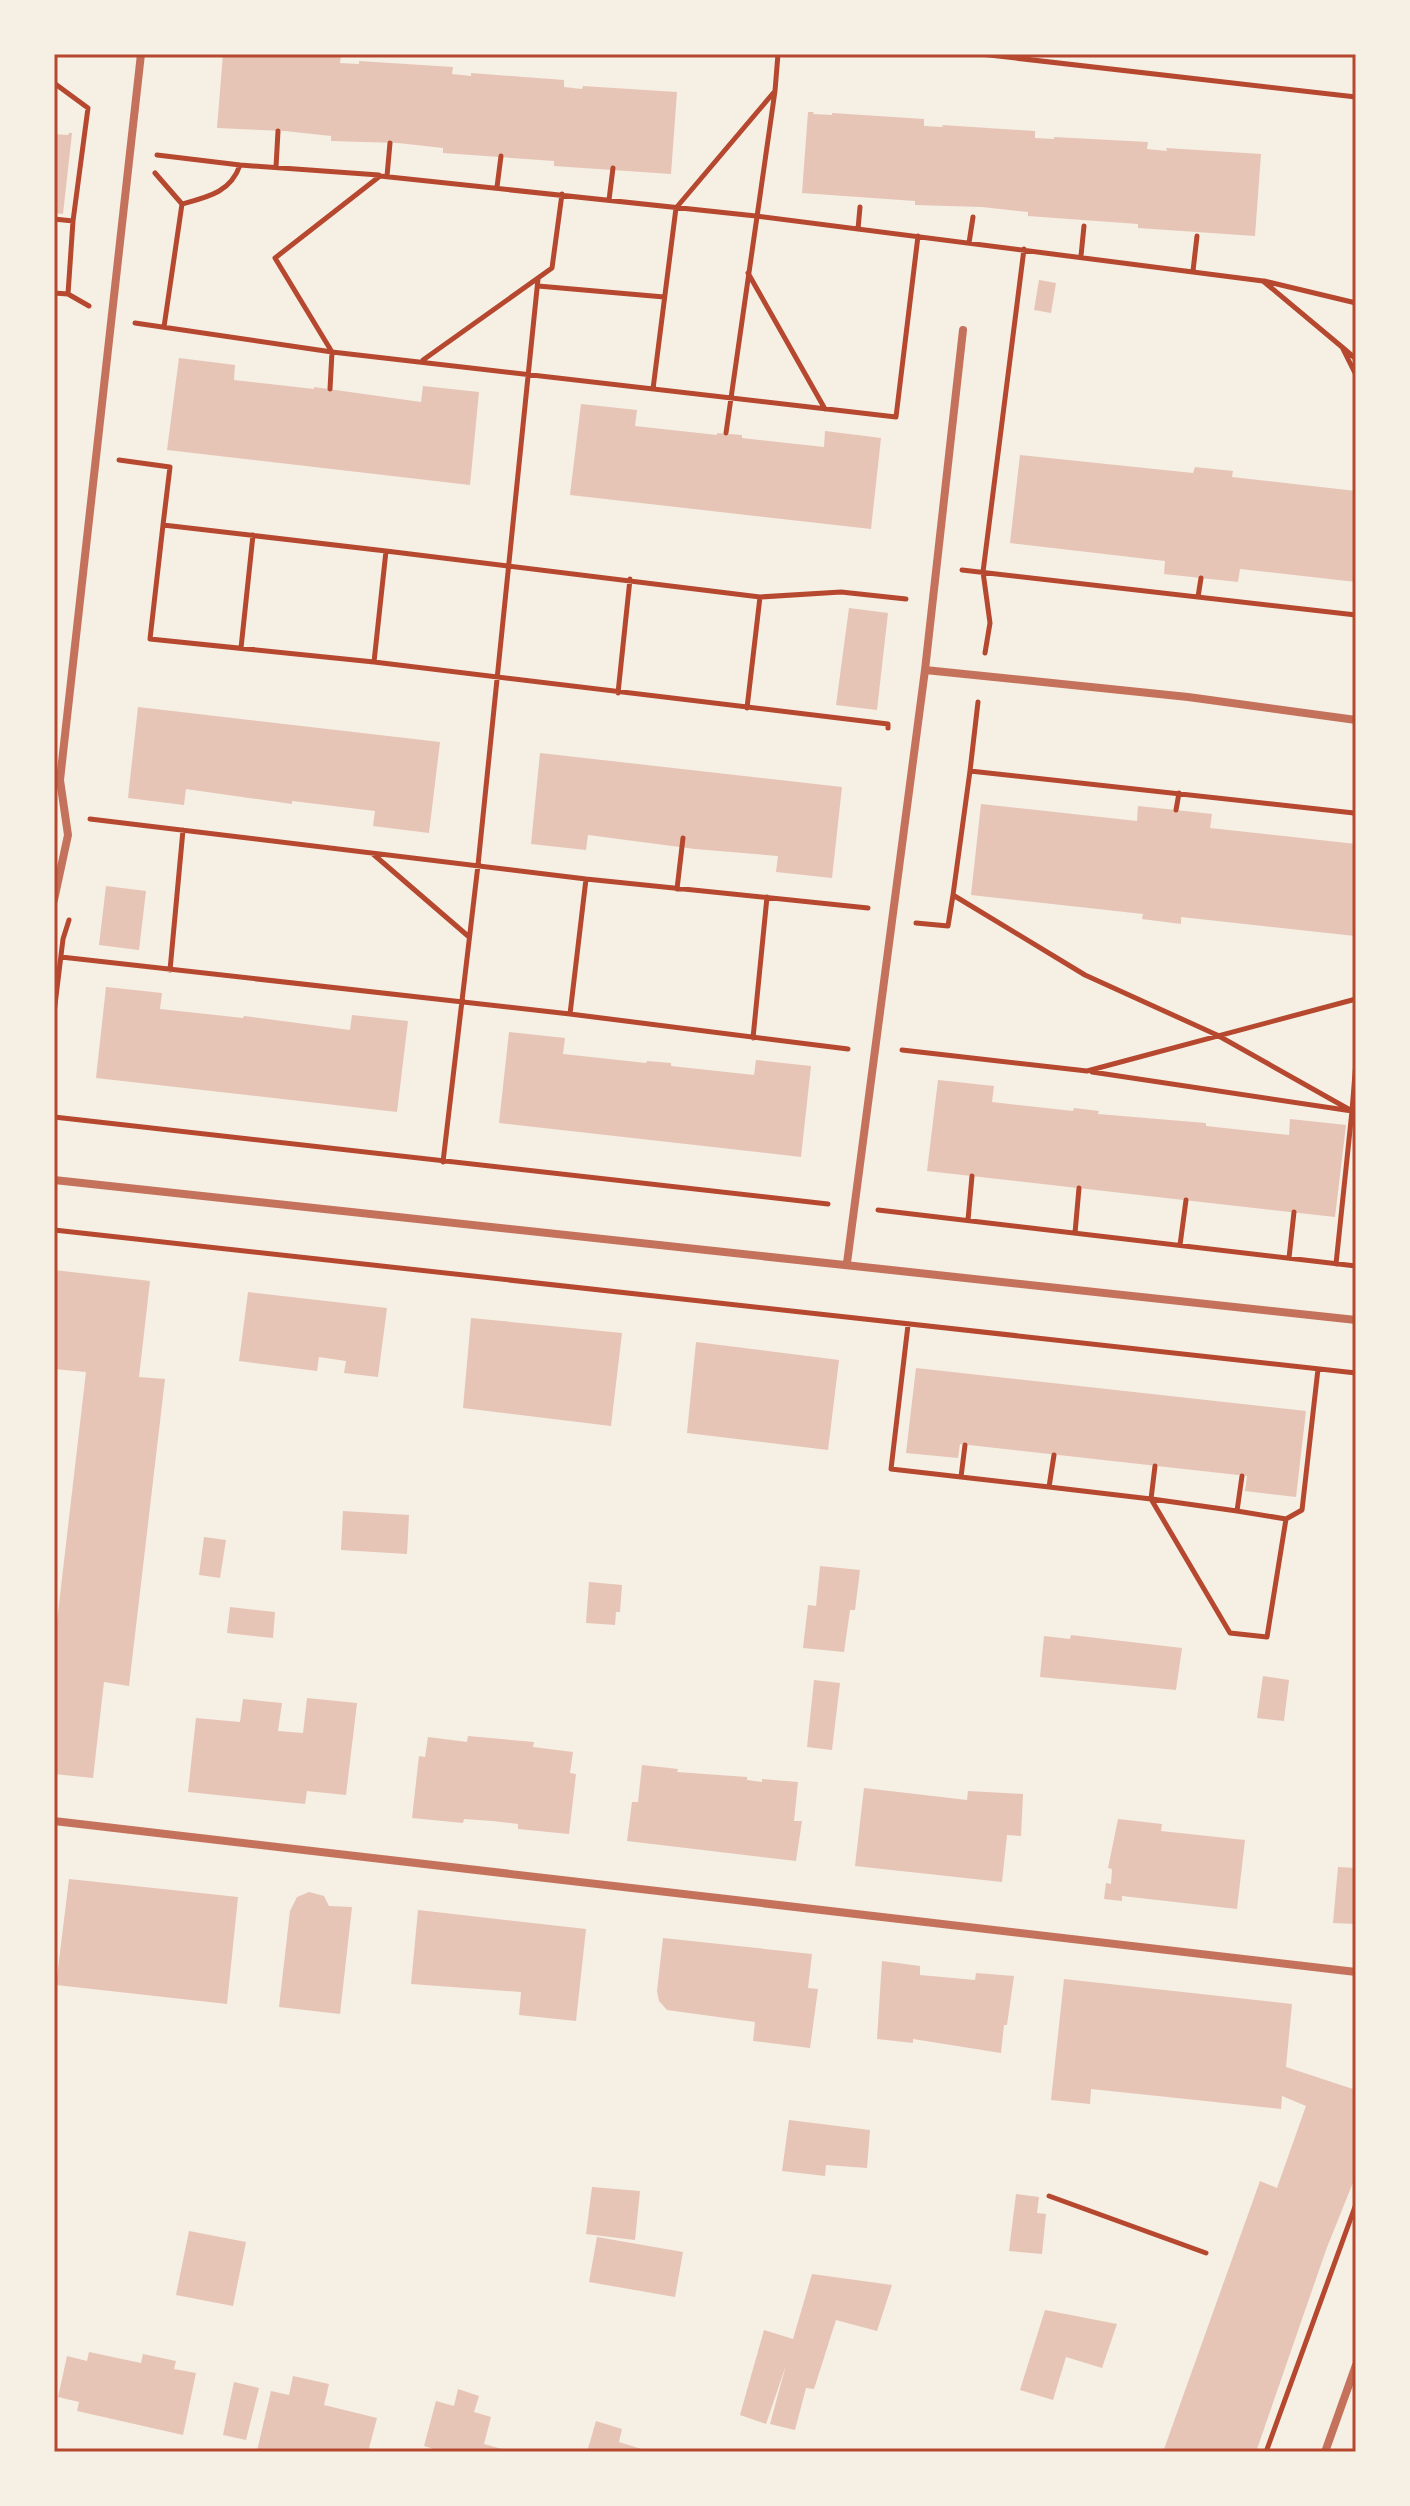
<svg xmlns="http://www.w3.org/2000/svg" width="1410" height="2506" font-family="'Nunito Sans',sans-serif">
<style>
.building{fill:#e6c5b7}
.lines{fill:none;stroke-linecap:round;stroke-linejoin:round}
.path{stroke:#b5482f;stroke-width:5}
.minor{stroke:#c5725c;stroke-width:8}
.neatline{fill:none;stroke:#b5482f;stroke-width:3}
</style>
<rect width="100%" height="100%" fill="#f6efe4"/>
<path class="building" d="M223 54 341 56 340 63 359 64V61L453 67 452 74 471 76V73L564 80V87L582 89 583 86 677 92 671 174 554 166V161L443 153V148L398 143 331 141V136L285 131 217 128Z
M808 112H814L813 114 832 115V113L924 119V126L943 127 942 125 1035 131V138L1054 139V137L1148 142 1147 149 1167 151 1166 148 1261 154 1255 236 1138 228V224L1028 216V212L982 207 915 205V201L802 193Z
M69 133H72L63 214 54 213V134L68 135Z
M1039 280 1056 283 1051 313 1034 310Z
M179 358 235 365 234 380 314 389V387L421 402 423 386 479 392 470 485 167 450Z
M581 404 637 410 635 426 717 435V433L742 435V438L824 447 825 431 881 438 871 529 570 495Z
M1020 455 1193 473 1195 467 1233 471 1232 477 1356 491V582L1240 569 1238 582 1164 574 1165 561 1010 543Z
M849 608 888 613 877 710 836 705Z
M138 707 440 742 429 833 373 826 375 811 292 801V804L186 789 184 805 128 798Z
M540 753 842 787 832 878 776 872 778 856 695 849 588 835 586 850 531 844Z
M981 804 1137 821 1138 806 1176 810 1212 814 1210 828 1356 844 1355 936 1181 917V924L1142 919 1143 914 971 895Z
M106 886 146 891 139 950 99 945Z
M106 987 162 993 160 1009 243 1018 244 1016 350 1030 352 1015 408 1021 397 1112 96 1078Z
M509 1032 565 1038 563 1054 646 1063 647 1061 671 1063V1066L754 1075 756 1060 811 1066 801 1157 499 1123Z
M938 1080 994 1086 992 1102 1073 1111 1074 1108 1099 1111 1098 1114 1206 1123V1126L1289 1135 1290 1119 1346 1125 1335 1217 927 1171Z
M54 1270 150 1281 139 1377 165 1379 129 1686 104 1682 93 1778 54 1774V1647L86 1372 54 1369Z
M248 1292 387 1308 378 1377 344 1373 346 1361 319 1357 317 1371 239 1361Z
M471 1318 622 1333 611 1426 463 1408Z
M696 1342 839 1360 828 1450 687 1433Z
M916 1368 1306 1411 1296 1497 1245 1491 1247 1476 960 1444 958 1458 906 1453Z
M343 1511 409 1515 407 1554 341 1550Z
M204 1537 226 1540 220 1578 199 1575Z
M820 1566 860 1570 855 1610H850L844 1652 803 1648 808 1605 816 1606Z
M589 1582 622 1585 620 1612H616L615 1625 586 1623Z
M230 1607 275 1612 273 1638 227 1633Z
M1071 1635 1182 1648 1176 1690 1040 1677 1044 1636 1070 1639Z
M1263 1676 1289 1680 1284 1721 1257 1718Z
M814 1680 840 1683 832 1750 807 1747Z
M307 1698 357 1703 346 1795 307 1791 305 1804 188 1792 196 1718 240 1722 243 1699 282 1703 278 1731 303 1733Z
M468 1736 534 1742 533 1747 573 1752 570 1773 576 1774 569 1834 518 1829V1824L492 1821 464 1819 463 1823 412 1818 419 1756 425 1757 428 1737 467 1742Z
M642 1765 678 1769 677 1772 747 1777V1780L762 1782V1779L798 1782 794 1821H802L796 1861 627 1841 632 1802H638Z
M864 1788 967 1800 968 1791 1023 1794 1021 1836 1007 1835 1002 1882 855 1866Z
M1118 1819 1162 1824 1161 1831 1245 1840 1237 1909 1122 1896V1901L1104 1899 1106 1883 1111 1884 1112 1869 1108 1868Z
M1338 1867 1356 1868V1924L1333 1923Z
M69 1879 238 1897 227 2004 56 1985Z
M309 1892 324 1896 329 1906 352 1907 340 2014 279 2007 290 1911 297 1897Z
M418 1910 586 1929 576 2021 519 2015 521 1992 411 1984Z
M663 1938 812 1954 808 1988 818 1989 810 2048 753 2041 755 2022 667 2010 659 2001 657 1991Z
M882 1961 920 1966V1975L975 1980 976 1973 1014 1976 1007 2025H1004L1001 2053 913 2039V2043L877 2039Z
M1064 1979 1292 2004 1286 2067 1356 2090V2175L1326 2250 1256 2452H1163L1260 2181 1277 2188 1306 2106 1282 2096 1281 2109 1091 2089 1090 2104 1051 2100Z
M789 2120 870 2130 867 2168 826 2165 825 2176 782 2171Z
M592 2187 640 2191 635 2240 586 2234Z
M1016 2194 1039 2197 1037 2213 1046 2214 1042 2254 1009 2251Z
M189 2231 246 2242 233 2306 176 2295Z
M597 2237 683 2252 675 2297 589 2282Z
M812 2274 892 2285 877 2331 836 2320 814 2389 806 2388 795 2430 770 2424 786 2365 766 2424 740 2415 764 2330 793 2339Z
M1045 2310 1117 2324 1102 2368 1066 2357 1053 2400 1020 2390Z
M89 2352 141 2363 143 2354 176 2361 174 2369 196 2373 183 2435 77 2411 79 2402 58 2397 67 2356 87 2361Z
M293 2376 329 2384 324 2405 377 2418 368 2452 257 2451 271 2391 289 2395Z
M234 2382 259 2388 246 2440 223 2435Z
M458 2389 479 2396 474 2412 491 2417 484 2444 513 2452H444L424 2446 436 2401 454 2406Z
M596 2421 622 2429 619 2442 651 2452H587Z"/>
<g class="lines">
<path class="path" d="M980 54 1356 97
M54 83 88 108 73 221
M775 91 778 54
M157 155 240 165C231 192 208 197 182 204
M240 165 379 175
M276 167 278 131
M155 173 182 204 164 327
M387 176 390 143
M497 187 501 156
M609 200 613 168
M54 219 73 221 68 294
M858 229 860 207
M969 243 973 217
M1081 256 1084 226
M1193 271 1197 236
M748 273 825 409
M1264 281 1356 303
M538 286 664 297
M54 293 68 294 89 306
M135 323 332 352 275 258 380 176 756 216 1263 281 1342 347
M1356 359 1342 347 1356 375
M423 360 552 268 562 194
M330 389 332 352 896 417 918 236
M653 389 676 208 775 91 726 433
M119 460 170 467 163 525 386 551
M163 525 150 639 374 662 888 724V728
M962 570 1356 615
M1198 597 1201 578
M241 648 253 535
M985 653 990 623 983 572 1024 249
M374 662 386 551 760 597 841 592 906 599
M618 693 630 579
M978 702 970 771 1354 813 1356 817
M747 708 760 597
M970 771 953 895 1085 975 1217 1035 1352 1111 1336 1264
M1176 810 1179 793
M373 854 468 936
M586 879 868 908
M677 889 683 838
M916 923 948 926 953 895
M61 957 570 1014 586 879 90 819
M170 970 183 830
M54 1013 63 939 69 920
M570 1014 848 1049
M753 1038 767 897
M902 1050 1087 1071 1356 999
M1092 1072 1352 1111 1356 1061
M54 1117 828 1204
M443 1162 478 865 538 279
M878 1210 1356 1266
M968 1220 972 1176
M54 1230 1356 1373
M1075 1233 1079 1188
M1180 1245 1186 1200
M1289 1258 1294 1212
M908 1325 891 1469 961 1477 965 1445
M961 1477 1049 1487 1054 1455
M1049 1487 1151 1499 1155 1466
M1151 1499 1230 1633 1267 1637 1286 1519
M1152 1499 1237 1511 1242 1476
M1237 1511 1286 1519 1302 1510 1318 1369
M1049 2196 1206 2253
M1266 2452 1356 2204"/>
<path class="minor" d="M925 670 1188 697 1356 720
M54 900 68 835 60 780 141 54
M54 1180 1356 1320
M847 1263 925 670 963 330
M54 1821 1356 1972
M1325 2452 1356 2365"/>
</g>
<rect width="1410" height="2506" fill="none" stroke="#f6efe4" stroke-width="112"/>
<rect x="56" y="56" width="1298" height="2394" class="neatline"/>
</svg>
